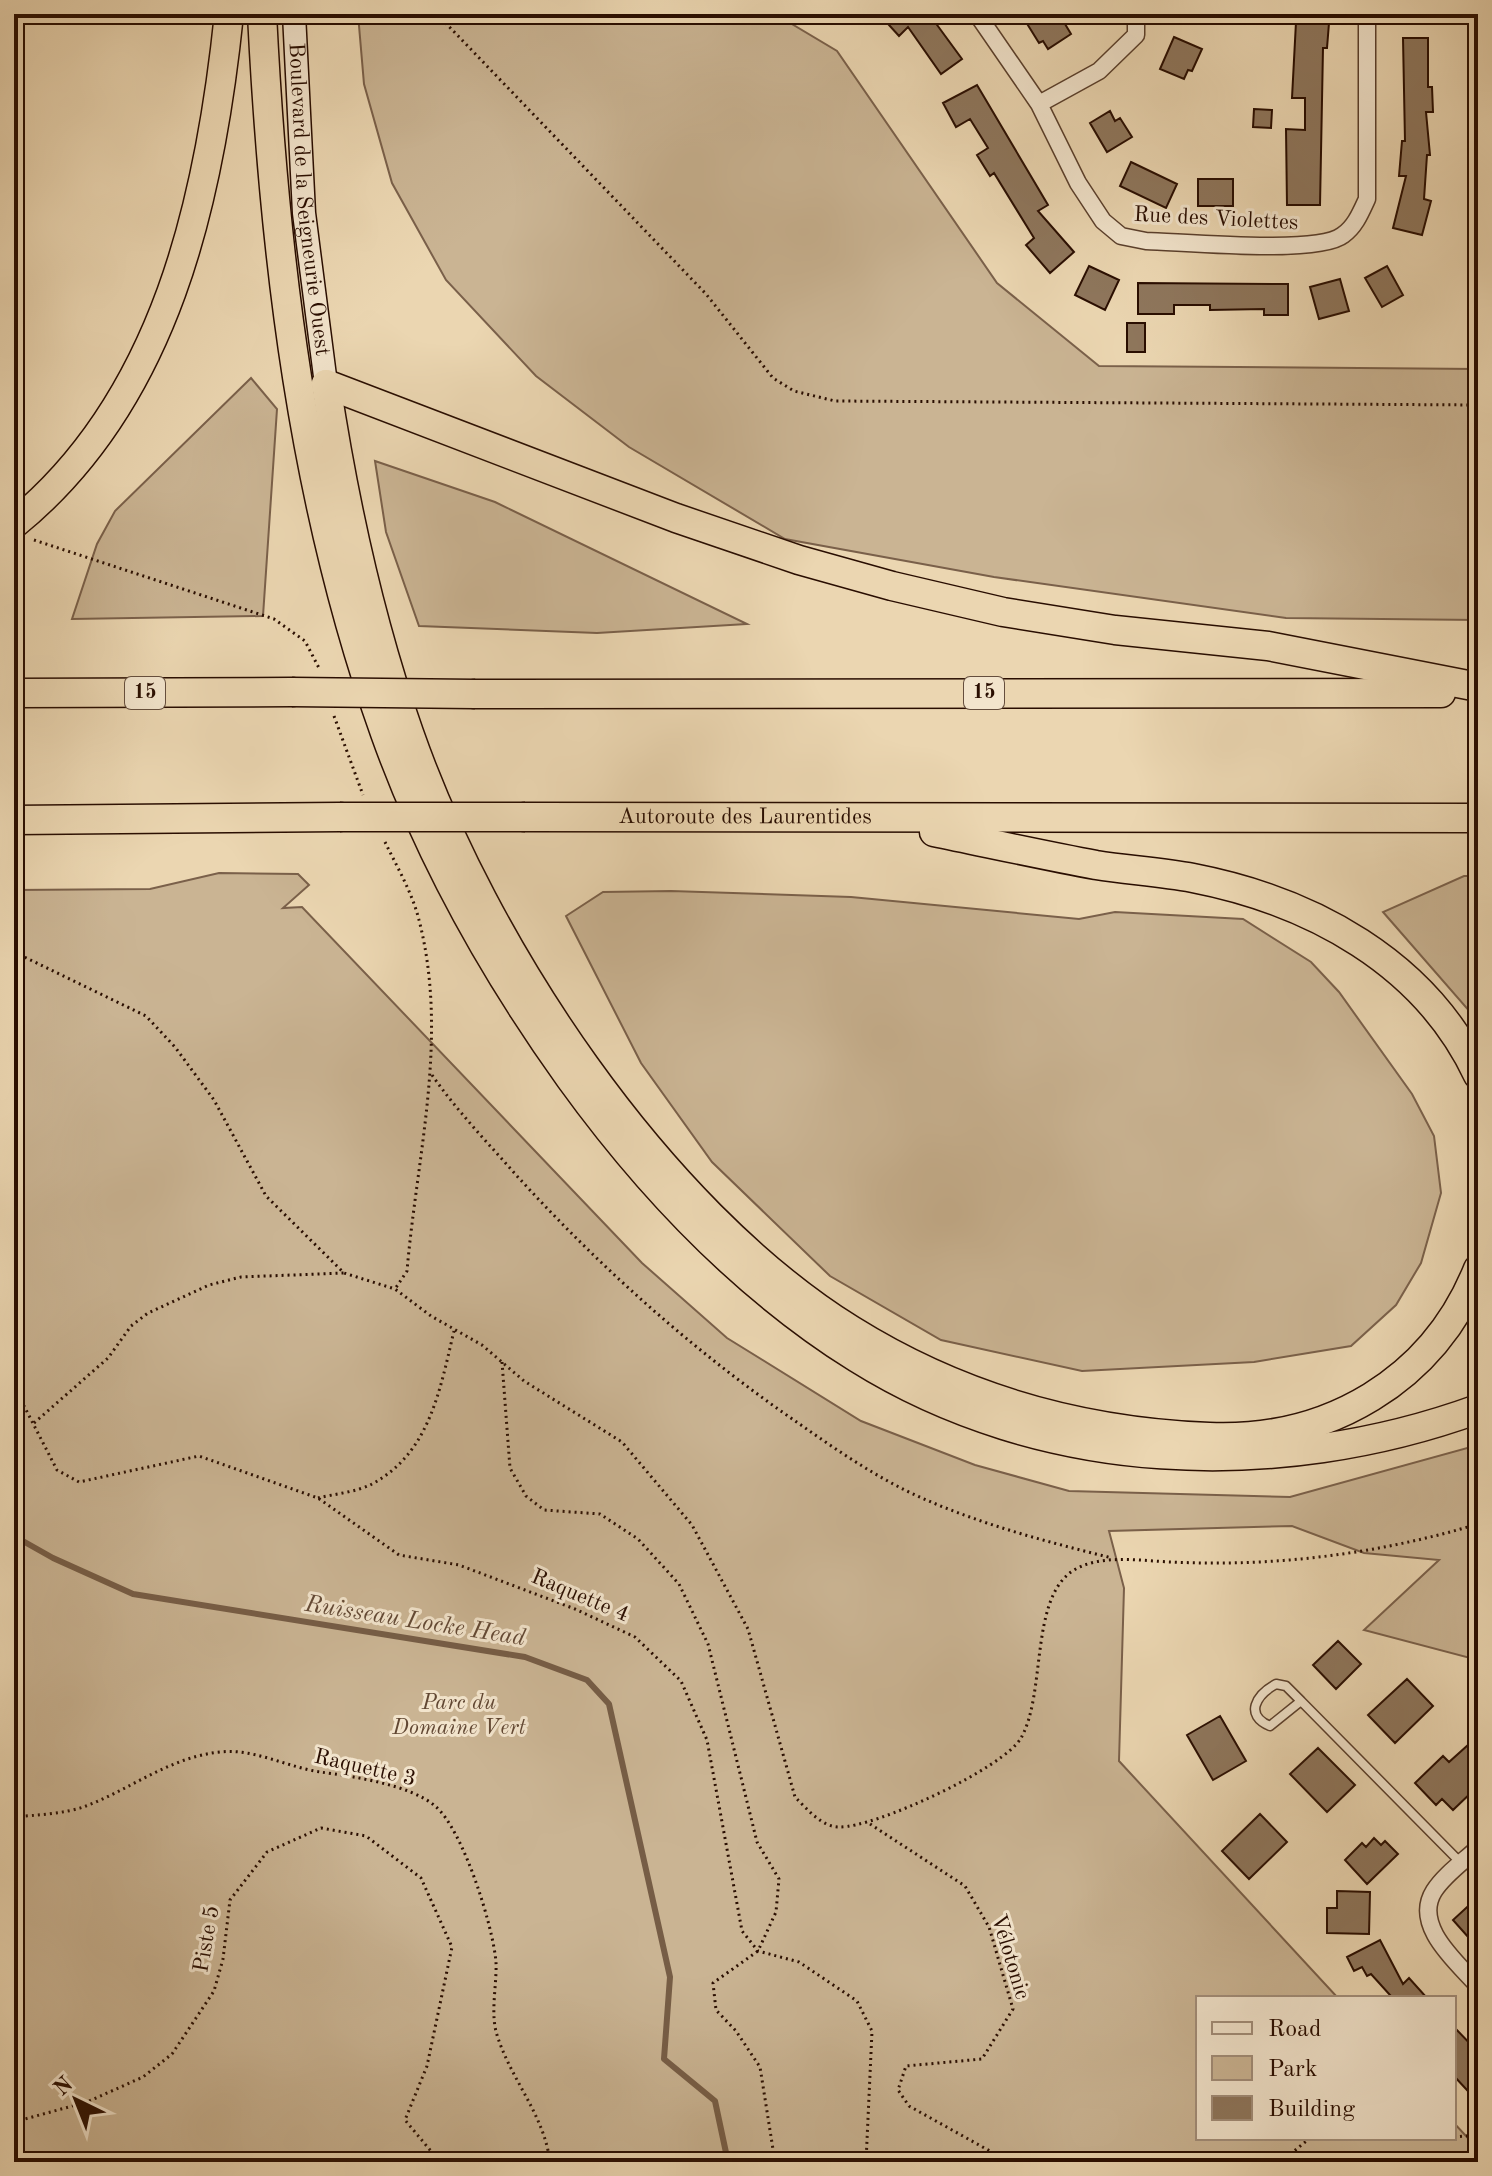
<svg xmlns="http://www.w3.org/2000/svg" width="1492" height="2176" font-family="'Old Standard TT',serif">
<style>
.green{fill:#cab493;stroke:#7a604a;stroke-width:2}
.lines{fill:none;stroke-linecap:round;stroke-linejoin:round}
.stream{stroke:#765d46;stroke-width:6}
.building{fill:#8e765c;stroke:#290d00;stroke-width:2}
.lane-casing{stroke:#5a3f2c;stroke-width:11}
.street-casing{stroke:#5a3f2c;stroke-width:19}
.secondary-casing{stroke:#290d00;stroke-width:25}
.highway-casing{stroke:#290d00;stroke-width:31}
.path{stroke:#290d00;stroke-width:3;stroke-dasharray:2 4;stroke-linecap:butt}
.lane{stroke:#f2e4cc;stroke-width:8}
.street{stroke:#f2e4cc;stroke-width:16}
.secondary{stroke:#f2e4cc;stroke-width:22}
.highway{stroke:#ebd6b1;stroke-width:28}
.highway-bridge-casing{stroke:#290d00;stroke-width:31;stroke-linecap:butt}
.highway-bridge{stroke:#ebd6b1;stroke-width:28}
.labels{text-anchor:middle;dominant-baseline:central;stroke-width:6;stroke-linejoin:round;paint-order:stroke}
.shield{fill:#f2e4cc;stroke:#654e3d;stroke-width:2}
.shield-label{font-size:20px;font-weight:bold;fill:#290d00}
.street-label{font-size:22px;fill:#290d00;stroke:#f2e4cc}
.park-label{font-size:22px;font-style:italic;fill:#614733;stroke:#f2e4cc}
.water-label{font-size:24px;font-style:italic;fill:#634935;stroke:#f2e4cc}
</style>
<rect width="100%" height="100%" fill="#ebd6b1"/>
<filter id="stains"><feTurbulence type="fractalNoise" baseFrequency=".0025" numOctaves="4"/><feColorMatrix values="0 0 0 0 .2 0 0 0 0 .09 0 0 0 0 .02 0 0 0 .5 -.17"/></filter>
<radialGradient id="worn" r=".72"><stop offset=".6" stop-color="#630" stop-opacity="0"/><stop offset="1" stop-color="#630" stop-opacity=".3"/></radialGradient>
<path class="green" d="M358 14H775L837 51 997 283 1099 366 1478 369V620L1286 618 994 577 785 539 629 447 536 376 446 280 392 183 364 84Z
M251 378 277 409 263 616 72 619 97 544 115 511Z
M375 461 495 502 747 624 597 633 419 626 386 532Z
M219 873 298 874 309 885 283 908 302 907 642 1263 727 1338 861 1421 975 1465 1069 1491 1290 1497 1478 1445V1651L1470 1658 1364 1630 1439 1560 1364 1553 1292 1526 1109 1531 1124 1588 1119 1761 1338 1998H1198V2138H1454V2123L1478 2149V2162H14V890L150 889Z
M1464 876H1478V1021L1383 912Z
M671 891 851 897 1079 919 1115 912 1243 919 1311 962 1339 992 1412 1094 1434 1136 1441 1193 1421 1263 1396 1305 1351 1346 1254 1362 1082 1371 941 1340 830 1276 712 1162 641 1063 566 916 603 892Z"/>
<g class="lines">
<path class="stream" d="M14 1536 53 1558 133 1594 525 1657 587 1680 609 1704 670 1977 664 2059 715 2101 728 2162"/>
</g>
<path class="building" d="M879 14H929L962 59 941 74 908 27 899 36Z
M1038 14H1059L1071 34 1048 49 1043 41 1039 43 1026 22Z
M1304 14H1322L1321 23H1329L1327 48H1323L1320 205H1287L1286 129 1305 130V98H1292L1296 22 1303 23Z
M1174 37 1202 49 1192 71 1188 70 1184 79 1160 69Z
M1403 38H1428V87H1432L1433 112H1426L1430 155H1427L1424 199 1431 201 1422 235 1393 228 1406 176H1399L1402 141H1405Z
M977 85 1048 205 1038 211 1074 252 1050 273 1026 245 1034 238 994 173 990 176 977 155 988 148 970 119 956 127 943 103Z
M1254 109 1272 110 1271 128 1253 127Z
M1110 111 1115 121 1120 118 1132 137 1107 152 1090 123Z
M1131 162 1177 184 1166 208 1120 186Z
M1198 179H1233V206H1198Z
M1089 266 1119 280 1105 310 1075 295Z
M1387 266 1403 295 1382 307 1365 278Z
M1340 279 1349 311 1319 319 1310 287Z
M1138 283 1288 284V315H1264V309L1210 310V305H1174V314H1138Z
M1127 323H1145V352H1127Z
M1338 1641 1361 1664 1336 1689 1313 1665Z
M1407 1679 1433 1706 1395 1743 1368 1715Z
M1220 1716 1246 1761 1213 1780 1187 1735Z
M1478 1736V1779L1471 1785 1475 1789 1453 1810 1442 1799 1436 1805 1415 1783 1443 1756 1449 1762Z
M1318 1748 1355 1785 1327 1812 1290 1774Z
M1260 1814 1287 1842 1249 1879 1222 1851Z
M1374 1838 1381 1845 1385 1841 1398 1854 1367 1884 1345 1860 1362 1843 1366 1847Z
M1337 1891 1370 1892 1369 1934 1327 1933V1908H1337Z
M1478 1897V1929L1469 1938 1453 1920Z
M1380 1940 1403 1984 1409 1978 1427 1998H1387L1390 1995 1371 1974 1367 1976 1362 1967 1354 1971 1347 1957Z
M1454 2027 1478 2052V2102L1454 2076Z"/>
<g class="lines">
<g class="lane-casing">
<path id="lane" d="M1276 1684 1286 1686 1301 1701 1270 1726C1244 1715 1256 1695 1276 1684Z
M1301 1701 1461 1863"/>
</g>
<g class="street-casing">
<path id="street" d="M977 14 1039 104 1078 183 1103 221 1121 236 1146 241C1184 242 1318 255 1343 235 1355 227 1361 212 1367 199V14
M1039 104 1099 71 1136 35V14
M1478 1848C1464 1861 1444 1875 1434 1891 1412 1926 1458 1963 1478 1986"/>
</g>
<g class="secondary-casing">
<g id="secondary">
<path id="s1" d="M294 14 304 213 326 384"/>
</g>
</g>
<g class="highway-casing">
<g id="highway">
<path d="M262 14C274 256 303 504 385 733 429 856 494 972 570 1078 648 1186 744 1287 857 1358 1042 1474 1277 1482 1478 1409"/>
<path d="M326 384C344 503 369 619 409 733 484 947 657 1209 851 1330 960 1398 1082 1432 1209 1437 1328 1442 1433 1381 1478 1269"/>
<path d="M326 384 676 518 799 560 892 586 1003 612 1115 630 1268 646 1478 687"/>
<path d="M14 524C166 401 210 199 229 14"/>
<path d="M14 693 292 692"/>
<path d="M475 694 1441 693"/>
<path id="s2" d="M525 817 1478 818"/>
<path d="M14 820 340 817"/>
<path d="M934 832C988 843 1042 855 1096 865 1128 870 1160 872 1193 878 1311 901 1425 962 1478 1075"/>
</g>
</g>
<path class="path" d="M437 14 706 294 773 378 794 391 835 401 1478 405
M34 540 274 619 305 641 320 670
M334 716 363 795
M385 842C397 867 412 892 419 920 449 1037 417 1154 407 1271L395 1289
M14 952 146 1016 175 1047 214 1100 266 1196 344 1273 395 1289 431 1316 482 1345 524 1381 622 1442 692 1525 748 1629 795 1797C807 1809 822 1827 839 1827 875 1828 1004 1768 1021 1738 1046 1694 1030 1602 1071 1572 1098 1553 1141 1561 1172 1562 1276 1567 1378 1554 1478 1524
M432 1075C457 1111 488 1143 517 1176 599 1266 688 1346 788 1416 827 1443 867 1472 911 1493 975 1523 1044 1541 1112 1558
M502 1362 510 1468 526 1496 544 1510 600 1514 638 1539 679 1584 708 1644 757 1842 779 1879 776 1912 758 1951 713 1983 716 2010 736 2031 760 2067 775 2162
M14 1399 22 1402 57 1470 79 1482 199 1456 318 1498 399 1555 459 1565 575 1609 635 1637 681 1681 707 1740 742 1931 758 1951 799 1962 857 2001 872 2031 866 2162
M34 1423 108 1358 131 1326 148 1313 209 1285 241 1277 344 1273
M318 1498C334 1494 357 1492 372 1484 430 1453 440 1389 454 1331
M14 1817C36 1815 65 1814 86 1806 131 1789 170 1757 220 1752 253 1748 287 1767 320 1772 352 1776 411 1785 435 1806 463 1829 493 1926 496 1962 497 1985 490 2013 497 2035 511 2080 544 2114 550 2162
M870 1824 965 1886 989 1927 1013 2009 982 2059 906 2066 898 2090 909 2106 997 2155 1002 2162
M14 2122 87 2102 143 2077 172 2054 214 1991 223 1959 230 1900 267 1852 321 1828 366 1836 421 1878 452 1947 427 2066 405 2120 440 2162
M1454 2137 1478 2135
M1281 2162 1310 2138"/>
<use href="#lane" class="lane"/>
<use href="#street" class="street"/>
<use href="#secondary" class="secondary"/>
<use href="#highway" class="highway"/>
<g class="highway-bridge-casing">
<path id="highway-bridge" d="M292 692 475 694
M340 817H525"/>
</g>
<use href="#highway-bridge" class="highway-bridge"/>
</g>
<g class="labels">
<g class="shield">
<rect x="125" y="677" width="40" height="32" rx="6"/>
<rect x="964" y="677" width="40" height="32" rx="6"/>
</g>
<g class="shield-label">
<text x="145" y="693">15</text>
<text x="984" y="693">15</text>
</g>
<g class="street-label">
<text stroke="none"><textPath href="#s1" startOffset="186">Boulevard de la Seigneurie Ouest</textPath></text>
<text transform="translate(1216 219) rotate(3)">Rue des Violettes</text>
<text stroke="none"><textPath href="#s2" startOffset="220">Autoroute des Laurentides</textPath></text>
<text transform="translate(580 1596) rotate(23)">Raquette 4</text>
<text transform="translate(365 1768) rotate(13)">Raquette 3</text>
<text transform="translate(207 1939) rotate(-80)">Piste 5</text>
<text transform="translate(1010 1957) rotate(73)">Vélotonic</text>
</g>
<g class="park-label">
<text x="459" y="1703">Parc du<tspan x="459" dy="25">Domaine Vert</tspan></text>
</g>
<g class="water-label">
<text transform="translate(415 1622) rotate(9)">Ruisseau Locke Head</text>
</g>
</g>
<rect width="1492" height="2176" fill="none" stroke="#ebd6b1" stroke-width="48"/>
<rect x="16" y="16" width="1460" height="2144" fill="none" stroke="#290d00" stroke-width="4"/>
<rect x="24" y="24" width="1444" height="2128" fill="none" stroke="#290d00" stroke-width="2"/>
<rect x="1196" y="1996" width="260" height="144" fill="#f2e4cc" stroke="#a28e7a" stroke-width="2"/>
<rect x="1212" y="2022" width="40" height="12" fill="#f2e4cc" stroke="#a28e7a" stroke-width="2"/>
<text x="1268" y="2036" font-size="24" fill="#290d00">Road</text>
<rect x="1212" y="2056" width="40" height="24" fill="#cab493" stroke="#a28e7a" stroke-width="2"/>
<text x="1268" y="2076" font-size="24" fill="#290d00">Park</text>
<rect x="1212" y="2096" width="40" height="24" fill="#8e765c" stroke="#a28e7a" stroke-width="2"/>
<text x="1268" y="2116" font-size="24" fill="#290d00">Building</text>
<g transform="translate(76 2100) rotate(317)" stroke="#f2e4cc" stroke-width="6" paint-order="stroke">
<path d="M0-6L14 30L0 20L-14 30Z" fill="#290d00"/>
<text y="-12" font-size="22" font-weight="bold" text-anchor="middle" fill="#290d00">N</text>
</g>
<rect width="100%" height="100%" filter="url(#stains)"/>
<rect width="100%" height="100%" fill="url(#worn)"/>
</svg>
